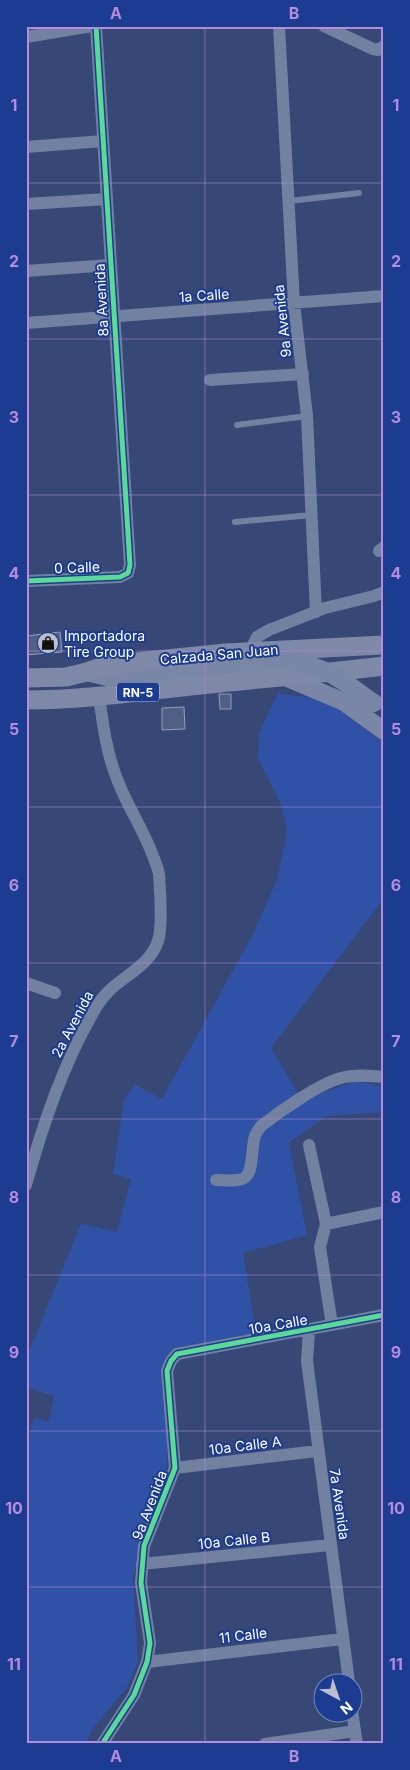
<svg xmlns="http://www.w3.org/2000/svg" width="410" height="1770" font-family="Inter,sans-serif">
<style>
.green{fill:#3052a6}
.building{fill:#515f84;stroke:#939db7}
.lines{fill:none;stroke-linecap:round;stroke-linejoin:round}
.service{stroke:#7381a1;stroke-width:6}
.minor{stroke:#7381a1;stroke-width:12}
.secondary{stroke:#7a86a5;stroke-width:18}
.primary{stroke:#7e89a8;stroke-width:19}
.secondary-bridge{stroke:#7a86a5;stroke-width:18}
.cycleway-casing{stroke:#1c3c91;stroke-width:8}
.cycleway{stroke:#5adb95;stroke-width:5}
.grid{fill:none;stroke:#b68bdc;stroke-width:1;stroke-opacity:0.55}
.labels{text-anchor:middle;dominant-baseline:central;stroke-width:4;stroke-linejoin:round;paint-order:stroke}
.shield{fill:#1c3c91;stroke:#bbc4de;stroke-width:1}
.shield-label{font-size:12px;font-weight:bold;fill:#fff}
.street-label{font-size:14px;fill:#fff;stroke:#1c3c91}
.poi-label{font-size:14px;fill:#fff;stroke:#1c3c91;text-anchor:start}
.neatline{fill:none;stroke:#b68bdc;stroke-width:2}
.grid-label{font-size:16px;text-anchor:middle;font-weight:bold;fill:#b68bdc}
</style>
<rect width="100%" height="100%" fill="#374876"/>
<path class="green" d="M278 693 311 698 342 711 384 743V898L271 1048 302 1100 355 1081 384 1087V1112L326 1116 289 1143 307 1235 243 1253 257 1339 167 1359V1466L133 1575 138 1663 126 1689 94 1727 85 1744H26V1452L34 1418 49 1422 54 1396 26 1387V1359L81 1224 117 1232 131 1179 113 1174 124 1099 135 1085 162 1099 252 936 277 880 287 832 281 804 258 758 259 733Z"/>
<path class="building" d="M60 632 62 652 26 655V636Z
M219 694H231V709H220Z
M184 707 185 729 162 730V708Z"/>
<g class="lines">
<path class="service" d="M289 201 359 193
M237 425 307 416
M235 522 312 515"/>
<path class="minor" d="M279 26 294 303 307 416 316 612
M324 26 373 49 378 50 384 46
M26 37 92 26
M26 147 103 141
M26 204 107 199
M26 271 110 265
M26 323 384 296
M210 380 303 374
M379 551 384 547
M26 581 120 577 128 573 130 565 96 26
M250 651 257 637 269 630 325 608 374 596 384 592
M26 983 55 993
M309 1145 326 1224 320 1247 332 1325
M216 1180C224 1180 238 1182 244 1178 254 1173 251 1147 255 1136 256 1133 259 1129 261 1126 279 1112 320 1083 341 1078 355 1074 370 1076 384 1077
M26 1185C43 1124 64 1061 97 1006 113 978 148 971 158 941 163 927 160 890 159 874 158 868 155 861 153 856 144 831 129 809 119 784 107 756 103 726 99 696
M326 1224 384 1212
M309 1330 307 1361 349 1682
M175 1468 317 1451
M142 1564 330 1545
M147 1662 342 1639
M352 1711 357 1744
M102 1744 134 1695 147 1662 150 1643 141 1583 144 1546 175 1468 167 1371 171 1361 177 1354 384 1315
M265 1744 355 1731"/>
<path class="secondary" d="M87 672 107 677 139 675 226 664
M285 677 344 702 384 731"/>
<path class="primary" d="M26 678 66 677 87 672 107 665 226 653 384 645
M26 700C81 700 136 692 190 686 255 679 319 674 384 666"/>
<path class="secondary-bridge" d="M226 664C255 662 287 657 315 667 336 674 355 690 374 703"/>
<g class="cycleway-casing">
<path id="cycleway" d="M26 581 120 577 128 573 130 565 96 26
M102 1744 134 1695 147 1662 150 1643 141 1583 144 1546 175 1468 167 1371 171 1361 177 1354 384 1315"/>
</g>
<use href="#cycleway" class="cycleway"/>
</g>
<path class="grid" d="M205 26V1744M26 183H384M26 339H384M26 495H384M26 651H384M26 807H384M26 963H384M26 1119H384M26 1275H384M26 1431H384M26 1587H384"/>
<defs>
<g id="shop-disc" transform="scale(1.125)"><circle r="9.5" fill="#b9bfcf" stroke="#1c3c91"/><path d="M-5-2.5h2.3a2.7 3.5 0 0 1 5.4 0H5L5.5 6h-11ZM-1.5-2.5h3a1.5 2.3 0 0 0-3 0Z" fill="#111"/></g>
</defs>
<g fill-rule="evenodd">
<use href="#shop-disc" x="48" y="643"/>
</g>
<g class="labels">
<rect class="shield" x="117" y="682.5" width="42" height="19" rx="4"/>
<g class="shield-label">
<text x="138" y="692">RN-5</text>
</g>
<g class="street-label">
<text transform="translate(204 295) rotate(-4)">1a Calle</text>
<text transform="translate(101 300) rotate(-93)">8a Avenida</text>
<text transform="translate(282 321) rotate(-96)">9a Avenida</text>
<text transform="translate(77 567) rotate(-2)">0 Calle</text>
<text transform="translate(219 654) rotate(-5)">Calzada San Juan</text>
<text transform="translate(72 1024) rotate(-62)">2a Avenida</text>
<text transform="translate(278 1324) rotate(-10)">10a Calle</text>
<text transform="translate(245 1445) rotate(-7)">10a Calle A</text>
<text transform="translate(340 1504) rotate(82)">7a Avenida</text>
<text transform="translate(149 1505) rotate(-69)">9a Avenida</text>
<text transform="translate(234 1540) rotate(-6)">10a Calle B</text>
<text transform="translate(243 1635) rotate(-7)">11 Calle</text>
</g>
<g class="poi-label">
<text x="64" y="635">Importadora<tspan x="64" dy="16">Tire Group</tspan></text>
</g>
</g>
<rect width="410" height="1770" fill="none" stroke="#1c3c91" stroke-width="55"/>
<g transform="translate(338 1698) rotate(140)"><circle r="24" fill="#1c3c91" stroke="#778abd"/>
<path d="M0-4L9 19L0 12L-9 19Z" fill="#b9bfcf"/>
<text y="-8" font-size="14" font-weight="bold" text-anchor="middle" fill="#ffffff">N</text>
</g>
<rect x="28" y="28" width="354" height="1714" class="neatline"/>
<g class="grid-label">
<text x="116" y="19">A</text>
<text x="294" y="19">B</text>
<text x="14" y="111">1</text>
<text x="396" y="111">1</text>
<text x="14" y="267">2</text>
<text x="396" y="267">2</text>
<text x="14" y="423">3</text>
<text x="396" y="423">3</text>
<text x="14" y="579">4</text>
<text x="396" y="579">4</text>
<text x="14" y="735">5</text>
<text x="396" y="735">5</text>
<text x="14" y="891">6</text>
<text x="396" y="891">6</text>
<text x="14" y="1047">7</text>
<text x="396" y="1047">7</text>
<text x="14" y="1203">8</text>
<text x="396" y="1203">8</text>
<text x="14" y="1358">9</text>
<text x="396" y="1358">9</text>
<text x="14" y="1514">10</text>
<text x="396" y="1514">10</text>
<text x="14" y="1670">11</text>
<text x="396" y="1670">11</text>
<text x="116" y="1762">A</text>
<text x="294" y="1762">B</text>
</g>
</svg>
